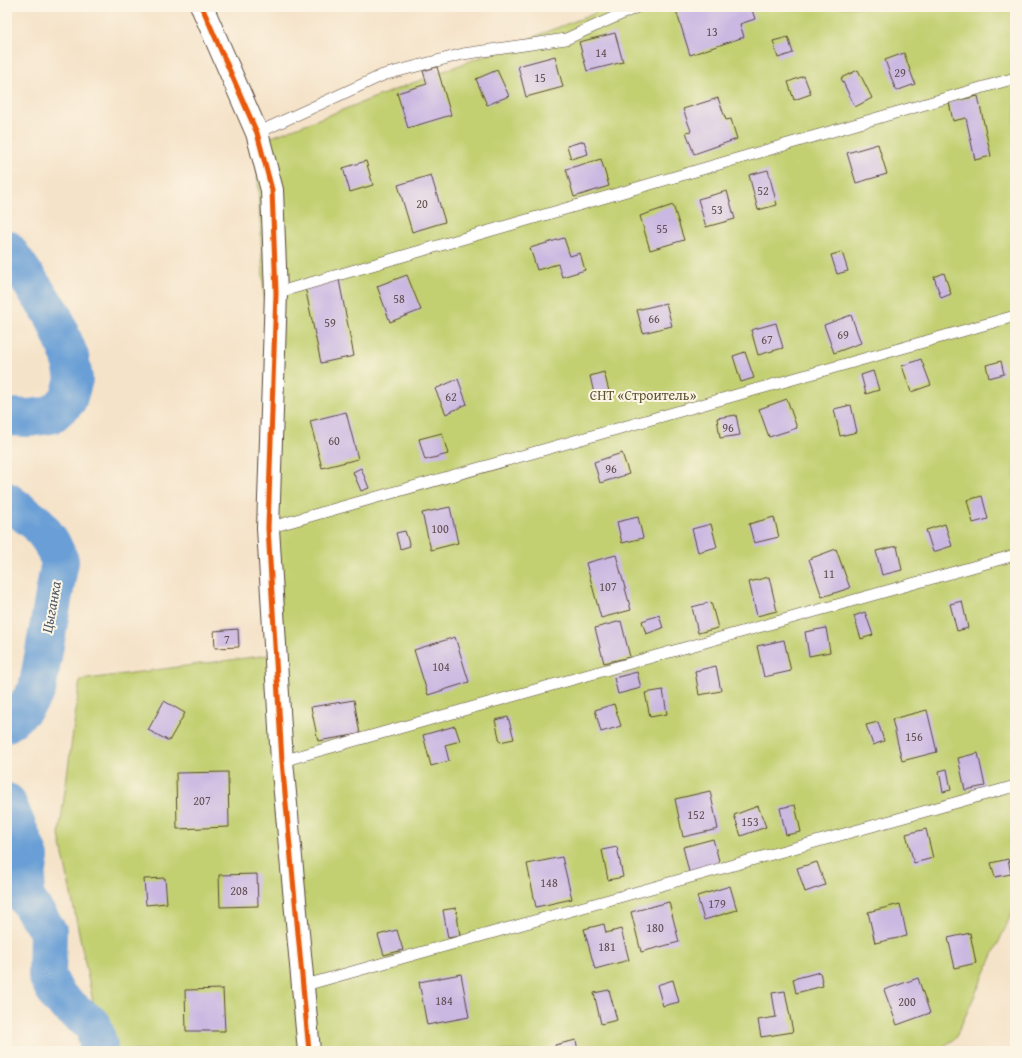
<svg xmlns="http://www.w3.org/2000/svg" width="1022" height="1058" font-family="'Gentium Book Plus',serif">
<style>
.green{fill:#c3d072;stroke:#7f7d48}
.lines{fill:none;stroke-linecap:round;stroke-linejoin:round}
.river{stroke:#699fd6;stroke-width:38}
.building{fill:#cab7e2}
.service-casing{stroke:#574638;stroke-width:12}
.tertiary-casing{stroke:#574638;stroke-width:24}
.service{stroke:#fff;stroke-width:11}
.tertiary{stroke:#fff;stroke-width:22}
.cycleway-casing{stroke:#fcf5e5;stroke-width:8}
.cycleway{stroke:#e8590c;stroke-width:5}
.labels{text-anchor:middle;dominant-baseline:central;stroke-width:4;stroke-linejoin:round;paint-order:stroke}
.number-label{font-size:12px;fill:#5f4d4f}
.park-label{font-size:14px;fill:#5d5433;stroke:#fcf5e5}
.water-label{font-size:15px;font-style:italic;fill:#4d5968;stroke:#fcf5e5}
</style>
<rect width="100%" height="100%" fill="#fcf5e5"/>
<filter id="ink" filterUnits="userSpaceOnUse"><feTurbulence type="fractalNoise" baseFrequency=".025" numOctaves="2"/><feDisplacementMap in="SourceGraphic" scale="8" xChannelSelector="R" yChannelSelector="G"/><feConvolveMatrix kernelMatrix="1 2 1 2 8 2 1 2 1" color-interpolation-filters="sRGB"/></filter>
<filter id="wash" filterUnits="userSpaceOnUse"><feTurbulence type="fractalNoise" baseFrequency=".012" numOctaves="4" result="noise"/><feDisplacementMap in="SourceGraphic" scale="16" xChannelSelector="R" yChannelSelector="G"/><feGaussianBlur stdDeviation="0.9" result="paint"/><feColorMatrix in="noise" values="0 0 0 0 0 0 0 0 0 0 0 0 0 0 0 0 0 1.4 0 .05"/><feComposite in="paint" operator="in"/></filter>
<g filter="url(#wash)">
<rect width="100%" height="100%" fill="#f5e3c9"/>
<path class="green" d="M602 7H1015V906L955 1039 936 1051H103L59 835 80 680 283 653 256 143 593 14Z"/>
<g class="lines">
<path class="river" d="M7 249 53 315 70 357 74 379 68 400 51 415 29 418 7 417
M7 501 38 524 51 542 60 561 37 690 24 708 7 723
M7 802 30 857 24 895 48 931 47 976 58 997 76 1012 93 1025 99 1046 97 1051"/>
</g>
<g id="blocks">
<path class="building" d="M675 7H751L755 19 740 24 744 37 690 55Z
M615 33 623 62 587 71 579 42Z
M788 37 793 53 778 58 773 41Z
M904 53 915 84 896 91 885 60Z
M555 56 563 87 526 97 518 66Z
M437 67 451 115 408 128 397 93 427 84 423 71Z
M497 70 509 96 487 105 476 79Z
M858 70 872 98 855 107 841 78Z
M804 76 811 94 794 100 788 82Z
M978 96 991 156 975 160 966 118 953 121 949 102Z
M718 98 726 120 731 119 737 139 694 154 686 132 691 131 683 109Z
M584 141 588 154 571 159 567 146Z
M878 144 887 174 856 183 847 153Z
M601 159 609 186 574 197 566 169Z
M366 161 373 185 350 192 343 168Z
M768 170 777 205 758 210 749 175Z
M431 175 445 222 412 232 398 185Z
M727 191 735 219 706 227 698 199Z
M673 205 684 240 650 250 640 216Z
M564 238 570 256 580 253 585 270 562 277 558 264 537 270 530 248Z
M842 252 848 271 837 274 831 255Z
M944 273 951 294 941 298 934 277Z
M407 275 421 310 390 322 377 286Z
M339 280 354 356 321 363 305 287Z
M666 303 672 326 643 333 637 310Z
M851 315 861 343 834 353 824 325Z
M776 323 783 348 758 355 751 330Z
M745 352 754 378 741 382 733 356Z
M921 359 931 385 911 392 902 366Z
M1001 361 1004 374 989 378 986 365Z
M873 371 879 390 866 394 861 375Z
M604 372 610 395 595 398 590 376Z
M458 379 467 404 446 414 435 389Z
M787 399 797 428 769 437 759 409Z
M851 405 857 432 840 436 834 409Z
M346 412 358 459 322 468 310 421Z
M736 415 740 435 720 438 717 418Z
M442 433 448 454 425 460 419 439Z
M622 453 629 474 600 483 594 462Z
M361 468 369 488 361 491 353 472Z
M982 496 988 519 973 523 967 500Z
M450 507 458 543 431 550 422 513Z
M638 517 643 538 622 543 617 522Z
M774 517 779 537 754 543 749 524Z
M711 524 717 547 698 552 692 529Z
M945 524 952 546 933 552 926 530Z
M405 531 410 546 400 549 396 533Z
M897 546 902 570 882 575 876 551Z
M836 549 850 588 822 597 809 559Z
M616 555 631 610 601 618 586 563Z
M769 577 777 611 757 616 749 582Z
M962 601 968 628 957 631 950 604Z
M711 602 718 628 698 633 692 607Z
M865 612 873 635 861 639 854 616Z
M659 615 663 628 646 634 642 621Z
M621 621 630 657 604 663 595 628Z
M826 628 830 652 809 656 805 632Z
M238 629 239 647 215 648 214 631Z
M455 637 469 682 428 695 414 650Z
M784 640 791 671 764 677 757 646Z
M716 666 721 691 699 695 695 671Z
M637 672 641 688 618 694 614 678Z
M663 690 667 714 650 717 645 693Z
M354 700 360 734 318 741 311 707Z
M164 701 185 713 169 741 148 730Z
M614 704 621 726 601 732 595 710Z
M927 710 937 752 902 761 892 719Z
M508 717 514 739 500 742 495 720Z
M878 722 884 741 873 745 866 725Z
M455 726 460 741 445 745 449 761 431 766 423 735Z
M978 753 985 786 965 790 958 758Z
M947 769 951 790 943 792 939 771Z
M228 772 229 827 177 829 176 773Z
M710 791 718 829 683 837 675 799Z
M795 805 801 832 786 835 780 808Z
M758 806 766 827 741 836 734 815Z
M926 829 933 858 914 863 906 834Z
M713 839 720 864 689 872 683 847Z
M617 847 623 877 608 880 602 850Z
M562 857 572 899 536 907 527 864Z
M1008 859 1011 874 995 877 991 863Z
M817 862 825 885 805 892 797 868Z
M257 874 258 906 220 907 219 875Z
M165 878 167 903 146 905 144 879Z
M730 886 737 910 704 920 697 896Z
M669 902 679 942 641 952 631 912Z
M900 904 907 936 875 943 868 912Z
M456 908 460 936 448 938 443 910Z
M604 924 606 933 621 929 629 960 595 969 584 929Z
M397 930 403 950 384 955 378 935Z
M970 933 976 963 955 968 948 938Z
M820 972 823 986 796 993 793 979Z
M461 974 469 1017 427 1025 419 982Z
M918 978 930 1013 897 1025 884 990Z
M673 980 679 1002 663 1006 657 985Z
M223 989 225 1031H186L185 990Z
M609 990 617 1020 601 1024 594 993Z
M785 991 793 1032 761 1037 758 1020 776 1017 772 993Z
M576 1040 578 1051H556L555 1045Z"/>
</g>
</g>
<g filter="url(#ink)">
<use href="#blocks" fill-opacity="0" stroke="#574638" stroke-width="1"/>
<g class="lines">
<g class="service-casing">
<path id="service" d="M257 133 383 75 463 54 566 39 637 7
M276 293 1015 78
M268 528 1015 316
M282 761 1015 555
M302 986 1015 786"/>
</g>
<g class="tertiary-casing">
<path id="tertiary" d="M202 7 257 133 272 190 276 293 268 528 282 761 309 1051"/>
</g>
<use href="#service" class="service"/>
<use href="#tertiary" class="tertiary"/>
<g class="cycleway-casing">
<path id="cycleway" d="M202 7 257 133 272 190 276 293 268 528 282 761 309 1051"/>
</g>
<use href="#cycleway" class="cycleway"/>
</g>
</g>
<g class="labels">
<g class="number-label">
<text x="712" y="31">13</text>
<text x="601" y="52">14</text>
<text x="900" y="72">29</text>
<text x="540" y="77">15</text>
<text x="763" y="190">52</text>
<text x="422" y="203">20</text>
<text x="717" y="209">53</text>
<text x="662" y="228">55</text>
<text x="399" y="298">58</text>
<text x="654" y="318">66</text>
<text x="330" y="322">59</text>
<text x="843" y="334">69</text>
<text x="767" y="339">67</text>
<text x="451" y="396">62</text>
<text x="728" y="427">96</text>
<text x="334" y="440">60</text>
<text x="611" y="468">96</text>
<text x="440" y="528">100</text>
<text x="829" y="573">11</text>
<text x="608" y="586">107</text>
<text x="227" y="639">7</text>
<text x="441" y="666">104</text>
<text x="914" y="736">156</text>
<text x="202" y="800">207</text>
<text x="696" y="814">152</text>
<text x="750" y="821">153</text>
<text x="549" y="882">148</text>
<text x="239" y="890">208</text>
<text x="717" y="903">179</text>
<text x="655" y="927">180</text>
<text x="607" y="946">181</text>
<text x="444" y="1000">184</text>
<text x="907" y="1001">200</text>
</g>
<g class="park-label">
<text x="643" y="395">СНТ «Строитель»</text>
</g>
<g class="water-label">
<text transform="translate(51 607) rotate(-80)">Цыганка</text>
</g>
</g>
<rect width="1022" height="1058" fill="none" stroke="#fcf5e5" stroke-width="24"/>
</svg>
